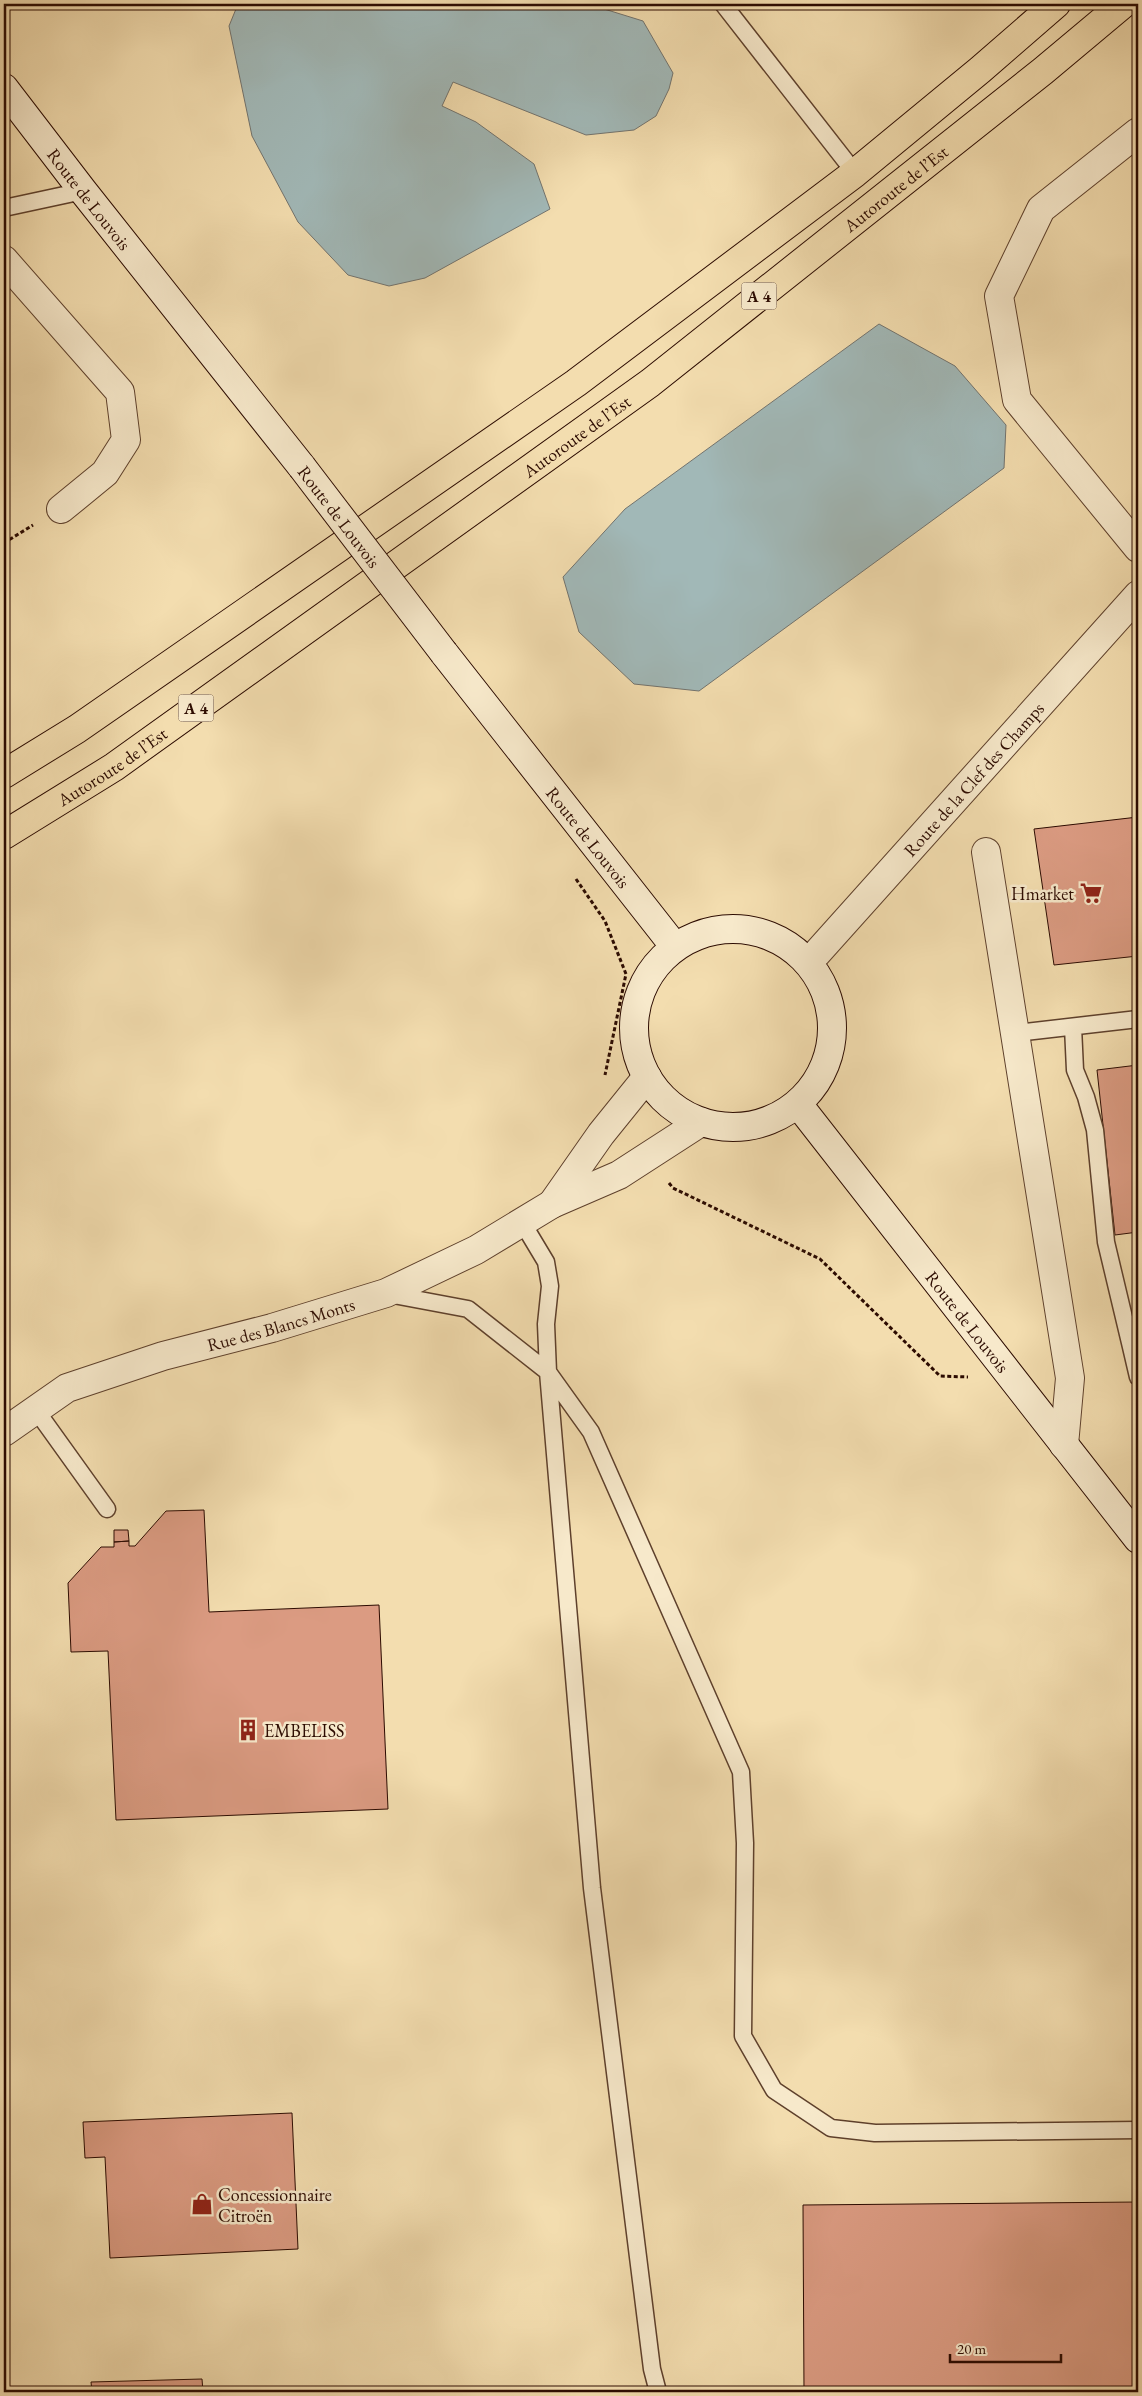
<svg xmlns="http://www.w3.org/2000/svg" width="1142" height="2396" font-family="'EB Garamond',serif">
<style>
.water{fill:#a1b8b7;stroke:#72736e}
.building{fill:#db9b82;stroke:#2c0b01}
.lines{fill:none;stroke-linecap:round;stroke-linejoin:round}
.lane-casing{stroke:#5e402c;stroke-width:19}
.street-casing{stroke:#5e402c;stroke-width:30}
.secondary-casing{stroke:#2c0b01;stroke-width:30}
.highway-casing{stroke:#2c0b01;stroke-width:30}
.path{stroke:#2c0b01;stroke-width:3;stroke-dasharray:4 2.5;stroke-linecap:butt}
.lane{stroke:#f7e9cb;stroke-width:16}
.street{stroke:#f7e9cb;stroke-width:28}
.secondary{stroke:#f7e9cb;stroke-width:28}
.highway{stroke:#f3ddaf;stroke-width:28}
.secondary-bridge-casing{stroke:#2c0b01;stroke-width:30;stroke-linecap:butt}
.secondary-bridge{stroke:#f7e9cb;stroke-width:28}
.labels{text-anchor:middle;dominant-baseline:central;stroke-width:5;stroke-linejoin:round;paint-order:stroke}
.shield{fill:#f7e9cb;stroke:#694e3e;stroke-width:1}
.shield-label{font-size:16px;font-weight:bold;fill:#2c0b01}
.street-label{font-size:18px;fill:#2c0b01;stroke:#f7e9cb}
.poi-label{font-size:18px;fill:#2c0b01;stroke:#f7e9cb;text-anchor:start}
</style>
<rect width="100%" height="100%" fill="#f3ddaf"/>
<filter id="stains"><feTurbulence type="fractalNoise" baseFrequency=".004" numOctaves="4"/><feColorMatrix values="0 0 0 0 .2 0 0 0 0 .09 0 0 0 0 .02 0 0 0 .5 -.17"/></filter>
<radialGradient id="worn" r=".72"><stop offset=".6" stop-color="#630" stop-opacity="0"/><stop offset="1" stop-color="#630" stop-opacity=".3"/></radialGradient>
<path class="water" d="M238 4H588L643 21 673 73 669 89 656 116 634 130 586 135 453 82 442 106 476 122 534 164 550 209 425 278 389 286 348 275 298 222 252 136 229 26Z
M879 324 955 366 1006 425 1004 468 699 691 634 684 579 632 563 577 625 509Z"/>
<path class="building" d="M1138 817V956L1054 965 1034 829Z
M1138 1065V1232L1115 1235 1097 1070Z
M204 1510 209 1612 379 1605 388 1809 116 1820 108 1651 71 1652 68 1583 101 1547H114V1542L129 1541V1546H135L166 1511Z
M114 1530H128L129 1541 114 1542Z
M292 2113 298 2249 110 2258 105 2157 85 2158 83 2122Z
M1138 2202V2392H804L803 2205Z
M202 2379 203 2392H92L91 2382Z"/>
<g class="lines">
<g class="lane-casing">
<path id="lane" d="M723 4 855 173
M4 208 83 191
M1073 1027 1075 1070 1086 1097 1095 1130 1106 1242 1131 1347
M1016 1033 1138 1019
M522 1222 546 1262 550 1286 546 1324 548 1372 592 1888 652 2369 658 2392
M388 1294 468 1309 548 1372 591 1432 741 1772 745 1843 743 2036 774 2090 831 2128 875 2133 1138 2130
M1134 1338 1131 1347 1138 1377
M36 1410 107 1509"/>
</g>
<g class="street-casing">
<g id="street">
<path d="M1138 132 1041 209 999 296 1017 400 1138 548"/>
<path d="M4 260 120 392 126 440 105 473 61 509"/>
<path d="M986 852 1070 1378 1064 1445"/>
<path id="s1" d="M809 962 1138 595"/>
<path d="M552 1204 601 1134 647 1077"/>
<path id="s2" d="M4 1432 67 1388 163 1356 272 1328 386 1293 476 1250 552 1204 619 1175 701 1122"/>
</g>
</g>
<g class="secondary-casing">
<g id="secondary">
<path id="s3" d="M4 88 83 191 302 467"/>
<path id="s4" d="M444 653 675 947"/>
<circle cx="733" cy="1028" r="99"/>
<path id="s5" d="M798 1104 1138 1539"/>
</g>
</g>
<g class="highway-casing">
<g id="highway">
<path d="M4 774 77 729 576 383 855 173 980 70 1056 4"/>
<path id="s6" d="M4 835 114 767 650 383 1043 71 1123 4"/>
</g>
</g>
<path class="path" d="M4 543 33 525
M576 879 605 921 626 974 605 1075
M669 1183 673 1188 820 1259 940 1376 968 1377"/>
<use href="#lane" class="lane"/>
<use href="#street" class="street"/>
<use href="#secondary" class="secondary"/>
<use href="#highway" class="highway"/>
<g class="secondary-bridge-casing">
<g id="secondary-bridge">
<path id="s7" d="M302 467 444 653"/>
</g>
</g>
<use href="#secondary-bridge" class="secondary-bridge"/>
</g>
<defs>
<g id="supermarket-bare" transform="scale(1.725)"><path d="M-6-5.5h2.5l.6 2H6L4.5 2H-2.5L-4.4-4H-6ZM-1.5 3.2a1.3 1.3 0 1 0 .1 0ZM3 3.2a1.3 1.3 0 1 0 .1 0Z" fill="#8f2418" stroke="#f7e9cb" stroke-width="2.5" paint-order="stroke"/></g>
<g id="building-bare" transform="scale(1.725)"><path d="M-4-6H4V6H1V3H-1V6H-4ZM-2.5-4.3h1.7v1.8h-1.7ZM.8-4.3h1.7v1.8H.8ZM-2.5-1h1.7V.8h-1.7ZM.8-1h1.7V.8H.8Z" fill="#8f2418" stroke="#f7e9cb" stroke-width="2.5" paint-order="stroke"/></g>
<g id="shop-bare" transform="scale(1.725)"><path d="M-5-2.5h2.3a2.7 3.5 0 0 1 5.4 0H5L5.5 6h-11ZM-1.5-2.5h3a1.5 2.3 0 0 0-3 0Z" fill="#8f2418" stroke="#f7e9cb" stroke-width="2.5" paint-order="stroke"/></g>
</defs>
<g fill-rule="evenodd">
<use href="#supermarket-bare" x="1091" y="893"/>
<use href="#building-bare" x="248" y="1730"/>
<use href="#shop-bare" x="202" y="2204"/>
</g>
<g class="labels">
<g class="shield">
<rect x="741.5" y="282.5" width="35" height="27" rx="4"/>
<rect x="178.5" y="694.5" width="35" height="27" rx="4"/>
</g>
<g class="shield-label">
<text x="759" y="296">A 4</text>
<text x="196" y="708">A 4</text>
</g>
<g class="street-label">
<text stroke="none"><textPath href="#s6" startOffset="1102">Autoroute de l’Est</textPath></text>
<text stroke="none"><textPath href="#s3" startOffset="140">Route de Louvois</textPath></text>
<text stroke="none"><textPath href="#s6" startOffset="698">Autoroute de l’Est</textPath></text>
<text stroke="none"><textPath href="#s7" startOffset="62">Route de Louvois</textPath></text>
<text stroke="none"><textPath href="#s6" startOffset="128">Autoroute de l’Est</textPath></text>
<text stroke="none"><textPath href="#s1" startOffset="246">Route de la Clef des Champs</textPath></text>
<text stroke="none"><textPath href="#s4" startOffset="234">Route de Louvois</textPath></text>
<text stroke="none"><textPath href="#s5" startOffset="276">Route de Louvois</textPath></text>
<text stroke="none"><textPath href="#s2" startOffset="300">Rue des Blancs Monts</textPath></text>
</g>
<g class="poi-label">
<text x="1074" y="893" text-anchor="end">Hmarket</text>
<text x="264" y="1730">EMBELISS</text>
<text x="218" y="2194">Concessionnaire<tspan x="218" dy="21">Citroën</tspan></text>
</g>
</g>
<rect width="1142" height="2396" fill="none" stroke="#f3ddaf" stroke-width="20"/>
<rect x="5" y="5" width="1132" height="2386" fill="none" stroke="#2c0b01" stroke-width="2.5"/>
<rect x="10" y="10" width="1122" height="2376" fill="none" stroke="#2c0b01"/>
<path d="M950 2354v8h111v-8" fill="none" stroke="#2c0b01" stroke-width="2.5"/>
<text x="957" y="2354" font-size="15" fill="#2c0b01" stroke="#f7e9cb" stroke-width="4" paint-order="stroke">20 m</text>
<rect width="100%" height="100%" filter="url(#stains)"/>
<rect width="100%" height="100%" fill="url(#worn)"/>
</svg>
